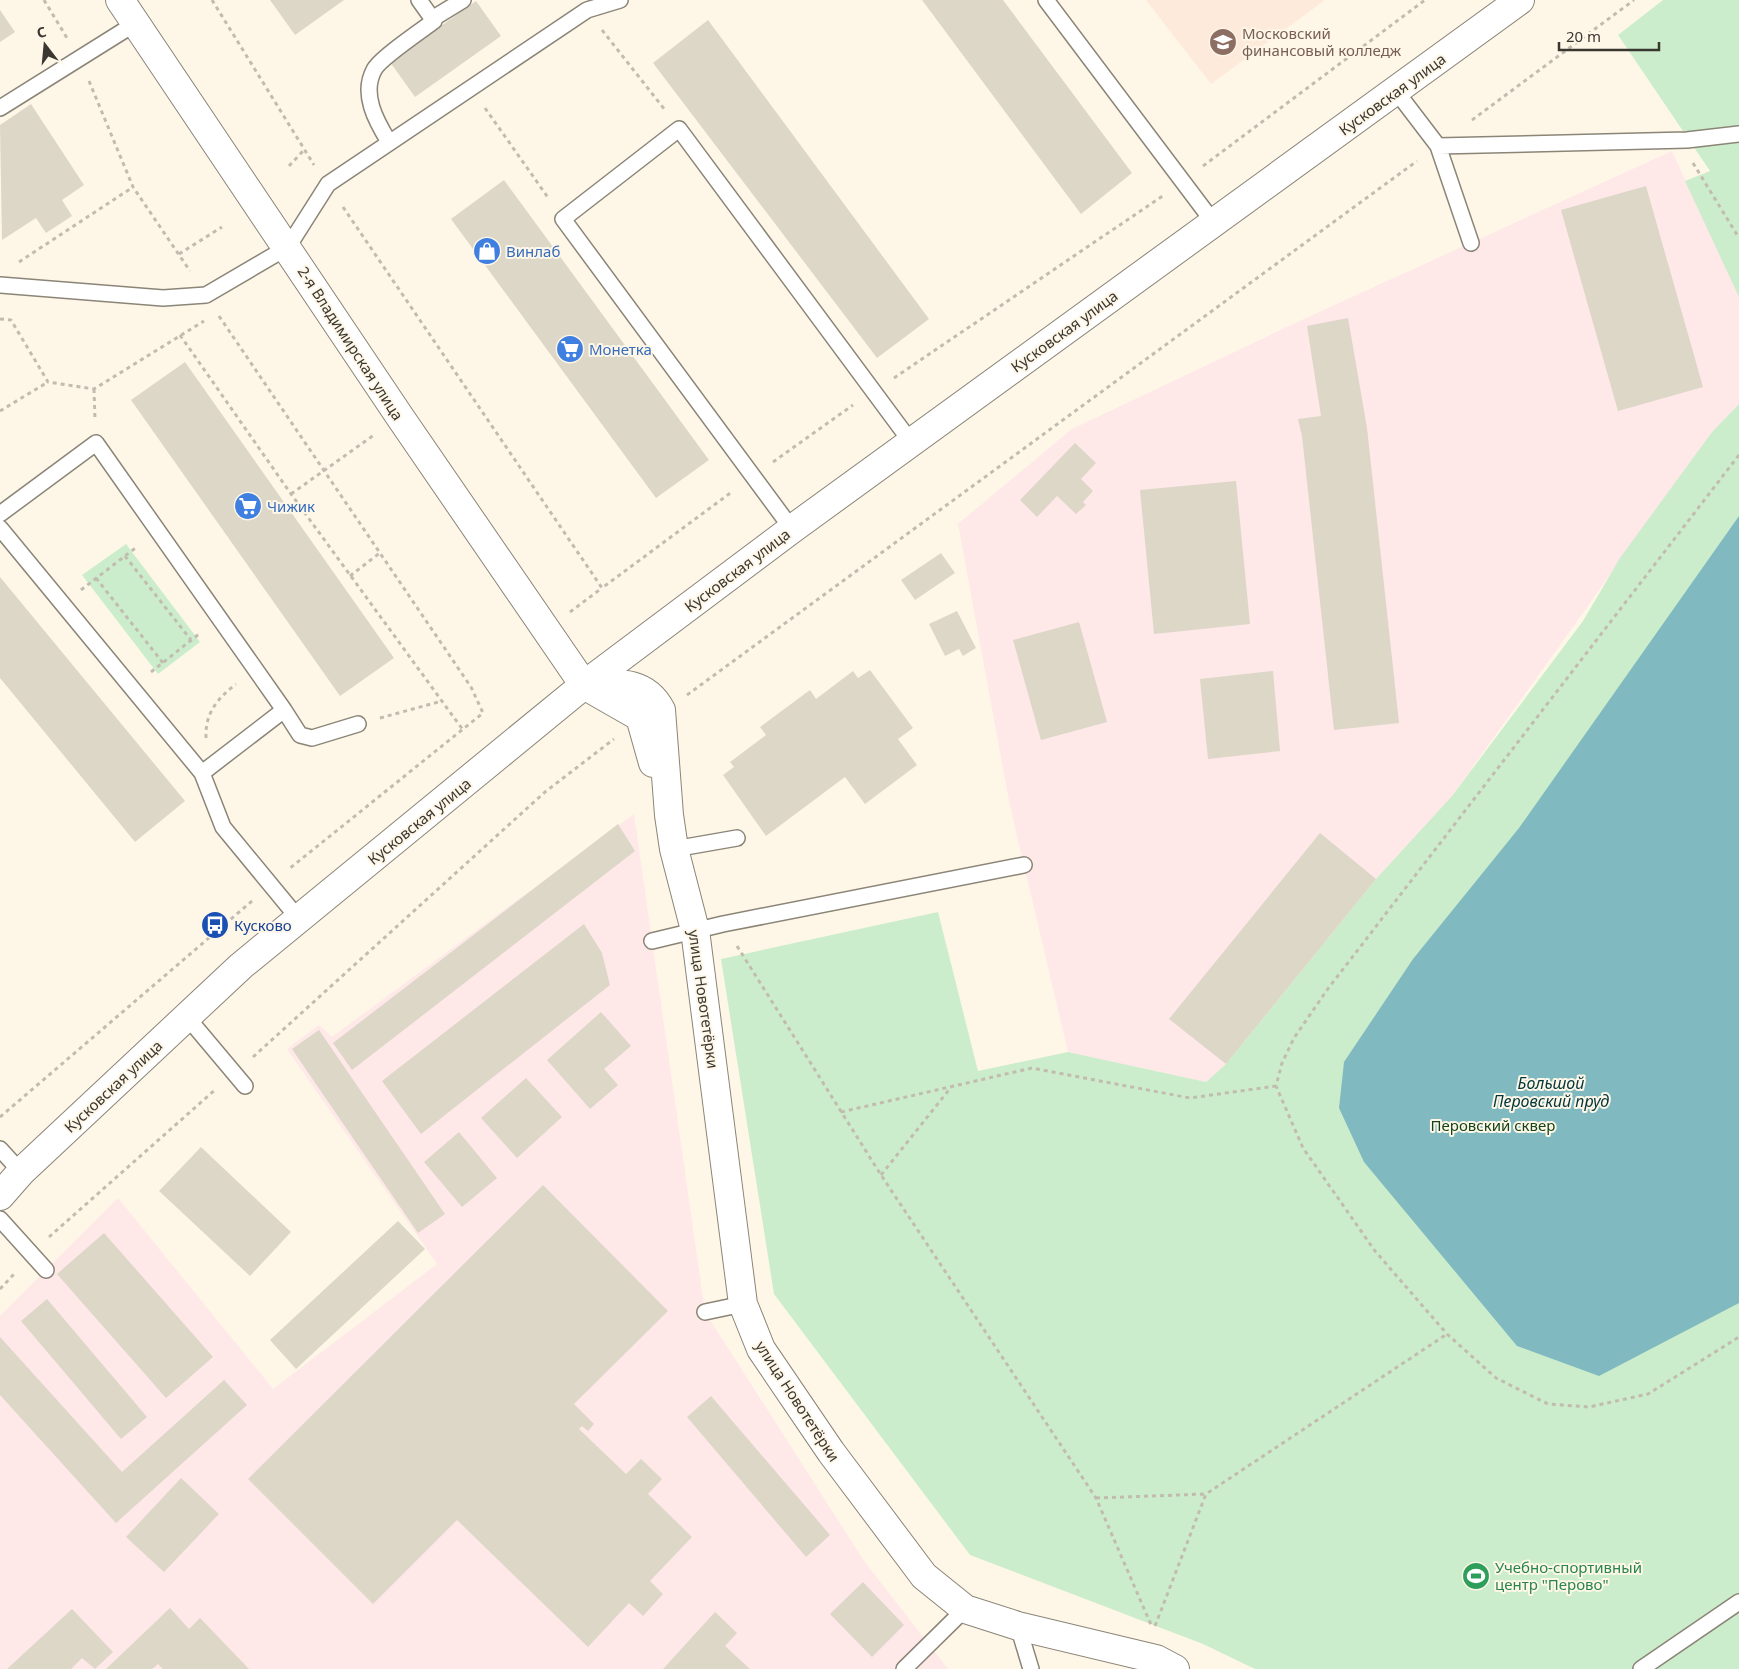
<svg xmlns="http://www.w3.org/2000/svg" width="1739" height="1669" font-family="'Noto Sans',sans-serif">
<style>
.industrial{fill:#fee8e8}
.education{fill:#fdeada}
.green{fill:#cbedcb}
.water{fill:#81b9c1}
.building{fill:#ddd7c8}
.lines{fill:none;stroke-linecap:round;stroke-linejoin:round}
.service-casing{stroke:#8b8577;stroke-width:18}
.minor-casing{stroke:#8b8577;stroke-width:30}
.tertiary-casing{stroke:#8b8577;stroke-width:30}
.path{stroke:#c2bcb0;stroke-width:3;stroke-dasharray:4 4;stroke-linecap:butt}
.service{stroke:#fff;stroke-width:15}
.minor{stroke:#fff;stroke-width:28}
.tertiary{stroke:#fff;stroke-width:28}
.labels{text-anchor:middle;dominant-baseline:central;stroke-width:4;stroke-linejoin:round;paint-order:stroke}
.education-label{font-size:15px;fill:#785e54;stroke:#fef7e8;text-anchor:start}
.street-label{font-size:15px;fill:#3a3731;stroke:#fef7e8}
.shop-label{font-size:15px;fill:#366cbe;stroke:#fef7e8;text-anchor:start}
.transit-label{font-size:15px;fill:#164399;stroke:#fef7e8;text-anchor:start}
.park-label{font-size:15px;fill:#124418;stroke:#fef7e8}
.leisure-label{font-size:15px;fill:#27864d;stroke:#fef7e8;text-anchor:start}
.water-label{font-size:16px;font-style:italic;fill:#00363c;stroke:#fef7e8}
</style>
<rect width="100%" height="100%" fill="#fef7e8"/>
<path class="industrial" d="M1672 151 1739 297V404L1712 432 1452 796 1376 879 1226 1064 1206 1082 1068 1052 1010 806 958 524 1072 429 1304 319Z
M634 814 705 1312 864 1561 948 1669H0V1316L118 1198 273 1389 437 1264 287 1049 319 1025 332 1037Z"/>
<path class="education" d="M1146 0H1325L1211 84Z"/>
<path class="green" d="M1663 0H1739V297L1685 181 1710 171 1618 35Z
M1739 404V1669H1255L1203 1644 970 1555 774 1294 721 959 938 912 978 1071 1068 1052 1206 1082 1226 1064 1376 879 1452 796 1583 621 1620 558 1712 432Z
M126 544 200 642 158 674 82 575Z"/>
<path class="water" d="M1739 516V1303L1599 1376 1517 1346 1364 1162 1339 1108 1344 1062 1413 959 1519 828Z"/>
<path class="building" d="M270 0H344L295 35Z
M922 0H1003L1132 173 1081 214Z
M476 1 501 36 415 97 390 62Z
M0 10 15 32 0 42Z
M708 20 929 319 877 358 653 63Z
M31 104 84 185 62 200 72 216 46 233 36 218 2 240 0 125Z
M504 180 709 460 656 498 451 219Z
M1646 186 1703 387 1618 411 1561 210Z
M1348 318 1367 428 1399 723 1334 730 1302 436 1298 419 1321 416 1307 326Z
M185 362 394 658 340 696 131 400Z
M1075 443 1096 463 1081 479 1093 491 1083 502 1086 505 1076 514 1057 496 1037 517 1020 500Z
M1236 481 1250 624 1154 634 1140 490Z
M941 553 955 573 915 600 901 580Z
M0 577 185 801 135 842 0 678Z
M957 611 976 648 963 656 959 649 945 656 929 624Z
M1079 622 1107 722 1041 740 1013 640Z
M870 670 913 728 898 739 917 765 865 804 845 777 766 836 723 775 734 767 730 762 766 735 760 727 810 690 816 699 853 671 858 678Z
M1273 671 1280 751 1208 759 1200 679Z
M618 824 635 851 352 1070 333 1043Z
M1320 833 1376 879 1226 1064 1169 1019Z
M584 924 602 953 610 985 421 1134 382 1081Z
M601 1012 631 1046 604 1069 618 1085 590 1109 547 1060Z
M319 1030 445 1214 418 1233 292 1049Z
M526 1078 562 1117 517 1158 481 1118Z
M459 1132 497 1178 462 1207 424 1162Z
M201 1147 291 1232 250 1276 159 1191Z
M543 1185 668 1311 574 1404 594 1424 588 1431 582 1426 579 1429 626 1474 641 1459 662 1479 648 1494 692 1537 650 1581 663 1594 643 1616 629 1603 588 1647 457 1520 373 1604 248 1479Z
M398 1221 425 1249 296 1369 270 1340Z
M104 1233 213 1357 166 1398 57 1274Z
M47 1299 147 1417 121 1439 21 1321Z
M0 1337 122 1472 224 1380 247 1405 116 1523 0 1395Z
M711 1396 830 1535 806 1557 687 1417Z
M181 1478 219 1514 164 1572 126 1537Z
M863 1582 904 1625 872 1657 830 1614Z
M170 1608 189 1629 200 1618 249 1669H163L158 1664 152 1669H106Z
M72 1609 113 1652 95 1669 82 1658 71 1669H7Z
M715 1612 737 1633 725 1646 750 1669H663Z"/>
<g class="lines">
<g class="service-casing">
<path id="service" d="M1046 0 1214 223
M432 19 463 0
M1396 91 1438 146 1471 243
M0 108 136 23
M389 142C376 121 361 94 374 70 379 59 422 30 434 21L419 0
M1438 146 1687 140 1739 134
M0 285 163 298 206 295 288 247 328 184 587 10 620 0
M0 514 96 443 284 710 202 773
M0 528 202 773 223 827 298 918
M792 529 563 219 679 129 911 442
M284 710 300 735 312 738 358 724
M674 849 737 838
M652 941 723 924 1024 865
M187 1017 245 1086
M0 1149 21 1172
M0 1219 46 1270
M705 1312 743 1304
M1018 1626 1031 1669
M904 1669 965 1609
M1641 1669 1739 1602"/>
</g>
<g class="minor-casing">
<path id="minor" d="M584 685C615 684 644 678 661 710L669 815 674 849 695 930 743 1304 761 1349 831 1452 924 1576 965 1609 1018 1626 1156 1659 1175 1669
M584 685 640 717 653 763"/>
</g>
<g class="tertiary-casing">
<path id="tertiary" d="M120 0 400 417 584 685
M0 1196 21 1172 241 966 584 685 792 529 1520 0"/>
</g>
<path class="path" d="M44 0 67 38
M212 0 314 165
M602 30 665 110
M89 81 133 187 190 271
M485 108 549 199
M1472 120 1634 0
M1693 163 1739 238
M289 166 303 151
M1203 166 1425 0
M343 207 602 588 733 491
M179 254 222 227
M19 262 133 187
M219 316 471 687 483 713 289 869
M0 319 11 320 48 382 94 389 204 321
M180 335 291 494 463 730
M894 378 1164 195
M94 389 95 420
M0 411 48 382
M1739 455 1327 990 1294 1038 1282 1063 1276 1086 1303 1148 1375 1251 1447 1334 1496 1378 1548 1404 1589 1407 1648 1394 1739 1337
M773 462 853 405
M291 494 374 435
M125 556 191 640
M350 576 381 552
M96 578 163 663
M81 590 138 546
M570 612 602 588
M151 672 199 634
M687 695 1417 161
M380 718 442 701
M206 738C205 713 217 699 236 684
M737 946 881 1175 1096 1498 1152 1627
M253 1057 545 792 614 739
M841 1112 1032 1068 1190 1098 1276 1086
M0 1117 252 901
M881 1175 952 1086
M49 1237 216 1089
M0 1289 15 1273
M1096 1498 1206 1494
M1155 1626 1206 1494 1447 1334"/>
<use href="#service" class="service"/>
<use href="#minor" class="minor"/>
<use href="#tertiary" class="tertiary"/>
</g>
<defs>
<g id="university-disc" transform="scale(1.4375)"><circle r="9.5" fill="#8d6e63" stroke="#fef7e8"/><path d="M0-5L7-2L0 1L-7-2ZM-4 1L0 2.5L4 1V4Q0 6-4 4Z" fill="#fff"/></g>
<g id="shop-disc" transform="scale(1.4375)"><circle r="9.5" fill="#3f7fe0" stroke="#fef7e8"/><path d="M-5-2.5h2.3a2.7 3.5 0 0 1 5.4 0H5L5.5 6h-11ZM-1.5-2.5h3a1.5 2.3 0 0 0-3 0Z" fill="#fff"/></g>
<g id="supermarket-disc" transform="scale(1.4375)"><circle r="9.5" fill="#3f7fe0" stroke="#fef7e8"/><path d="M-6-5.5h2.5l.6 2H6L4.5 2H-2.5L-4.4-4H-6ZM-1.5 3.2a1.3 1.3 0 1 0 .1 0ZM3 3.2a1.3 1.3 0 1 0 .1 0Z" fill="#fff"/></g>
<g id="bus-disc" transform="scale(1.4375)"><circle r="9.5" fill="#1a4fb4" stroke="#fef7e8"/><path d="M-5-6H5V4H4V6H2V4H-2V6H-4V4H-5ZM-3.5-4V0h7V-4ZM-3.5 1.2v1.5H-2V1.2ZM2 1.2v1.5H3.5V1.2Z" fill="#fff"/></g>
<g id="stadium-disc" transform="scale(1.4375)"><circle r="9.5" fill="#2e9e5b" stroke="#fef7e8"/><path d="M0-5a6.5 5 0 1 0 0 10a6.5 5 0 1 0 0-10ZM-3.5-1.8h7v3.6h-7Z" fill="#fff"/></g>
</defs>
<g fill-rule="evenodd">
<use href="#university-disc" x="1223" y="42"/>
<use href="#shop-disc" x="487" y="251"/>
<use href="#supermarket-disc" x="570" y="349"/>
<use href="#supermarket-disc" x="248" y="506"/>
<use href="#bus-disc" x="215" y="925"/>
<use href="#stadium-disc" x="1476" y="1576"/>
</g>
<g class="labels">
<g class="education-label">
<text x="1242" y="33">Московский<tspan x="1242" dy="17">финансовый колледж</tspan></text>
</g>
<g class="street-label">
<text transform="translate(1392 94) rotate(-36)">Кусковская улица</text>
<text transform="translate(1064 331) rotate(-36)">Кусковская улица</text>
<text transform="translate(351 343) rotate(57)">2-я Владимирская улица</text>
<text transform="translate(737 570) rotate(-37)">Кусковская улица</text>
<text transform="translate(419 821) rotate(-39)">Кусковская улица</text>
<text transform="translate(704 999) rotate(82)">улица Новотетёрки</text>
<text transform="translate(113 1086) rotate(-43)">Кусковская улица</text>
<text transform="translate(798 1401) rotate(57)">улица Новотетёрки</text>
</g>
<g class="shop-label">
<text x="506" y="251">Винлаб</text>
<text x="589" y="349">Монетка</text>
<text x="267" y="506">Чижик</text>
</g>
<g class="transit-label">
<text x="234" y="925">Кусково</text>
</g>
<g class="park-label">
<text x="1493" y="1125">Перовский сквер</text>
</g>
<g class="leisure-label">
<text x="1495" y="1567">Учебно-спортивный<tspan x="1495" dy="17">центр "Перово"</tspan></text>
</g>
<g class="water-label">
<text x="1551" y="1083">Большой<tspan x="1551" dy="18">Перовский пруд</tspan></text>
</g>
</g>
<g transform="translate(45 45) rotate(344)" stroke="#fef7e8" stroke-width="4" paint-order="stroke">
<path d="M0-4L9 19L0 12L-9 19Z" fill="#3a3731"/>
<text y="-8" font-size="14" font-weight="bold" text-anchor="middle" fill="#3a3731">С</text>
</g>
<path d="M1559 42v8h100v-8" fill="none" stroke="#3a3731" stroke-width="2.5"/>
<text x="1566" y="42" font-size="15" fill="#3a3731" stroke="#fef7e8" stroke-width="4" paint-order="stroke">20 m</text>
</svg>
